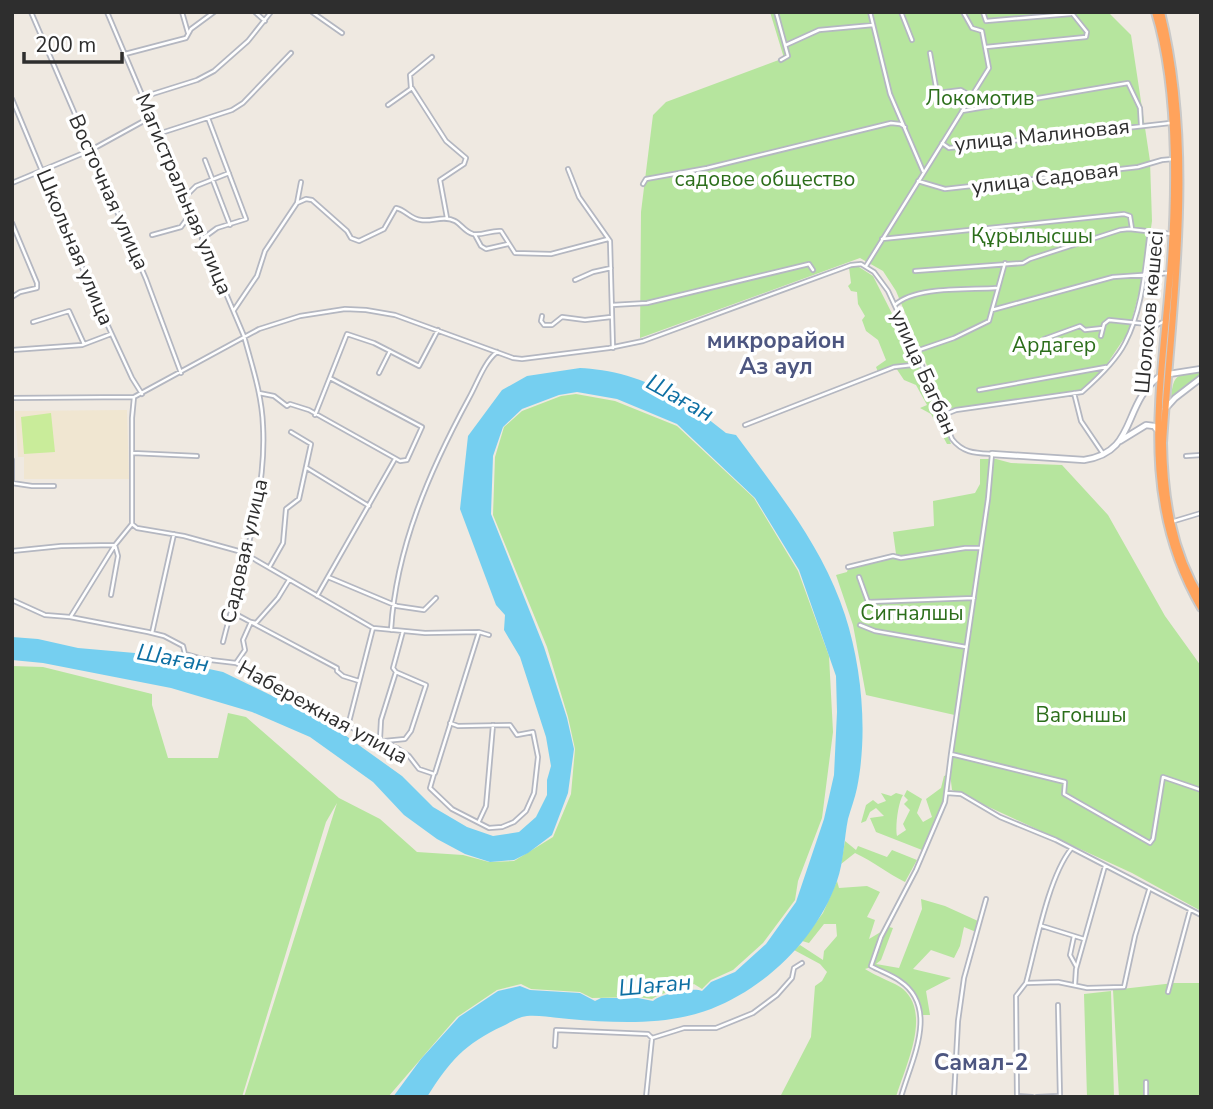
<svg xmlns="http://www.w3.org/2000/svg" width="1213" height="1109" font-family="'Nunito Sans',sans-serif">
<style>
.education{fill:#f0e6d1}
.green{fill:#b6e59e}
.pitch{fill:#c9ec9a}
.water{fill:#75cff0}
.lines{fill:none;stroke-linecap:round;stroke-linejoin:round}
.street-casing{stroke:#b4b7c1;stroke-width:6}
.secondary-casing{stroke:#b4b7c1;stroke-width:8}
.highway-casing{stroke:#c9c9c9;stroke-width:10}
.street{stroke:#fff;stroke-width:2.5}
.secondary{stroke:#fff;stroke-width:4.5}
.highway{stroke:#ffa35c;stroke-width:6}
.labels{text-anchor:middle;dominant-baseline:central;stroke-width:7;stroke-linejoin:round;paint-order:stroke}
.park-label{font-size:21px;fill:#2c6e1b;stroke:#fff}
.street-label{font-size:21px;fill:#2e2e2e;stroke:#fff}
.neighbourhood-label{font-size:23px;font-weight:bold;fill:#4d5680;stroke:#fff}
.water-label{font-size:23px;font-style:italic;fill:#0d6fa3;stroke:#fff}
</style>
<rect width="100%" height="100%" fill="#efe9e1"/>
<path class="education" d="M127 410 129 479H24V457H18L15 411Z"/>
<path class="green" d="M770 12H1108L1131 35 1150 161 1152 221 1145 269 1129 331 1105 367 1075 396 945 409 896 291 883 271 860 258 640 338 641 212 653 115 666 102 784 58Z
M849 267H859L873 276 915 359 911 366 919 367 951 444H947L931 414 920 408 927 405 916 385 904 380 894 365 878 372 876 367 886 360 878 340 866 331 862 320 865 316 858 304 857 292 851 291 848 286 851 283Z
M1199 373V377L1174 397H1171C1174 373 1177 375 1199 373Z
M576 394 615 401 677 426 754 498 798 571 829 656 833 732 822 818 798 881 795 900 763 943 733 970 711 980 702 989 694 984C682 989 662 992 652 999L638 997 592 998 580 992 531 989 521 984 497 990 457 1017 388 1097H244L337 803 326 822 242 1097H12V666L43 667 152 694V705L168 758H218L228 713 246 717 339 798 380 819 417 852 463 855 489 862 514 861 553 837 571 794 575 749 568 717 547 647 493 515 495 457 504 427 522 411 561 396Z
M980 459H996L1011 463 1062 465 1108 515 1165 616 1201 666V911L1132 873 952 790 950 773 959 716 866 695 853 625 836 575 847 572 849 565 896 554 893 532 934 526 933 501 975 493 980 484Z
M947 775 944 802 922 850 876 832 870 818 884 816 876 808 870 812 866 821 861 823 866 805 873 800 878 804 886 801 881 793 891 796 896 793 903 795C898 803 895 827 897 836L906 830 903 824 910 810 904 804 908 800 904 796 907 790 922 799 917 813 923 822 932 817 926 799 941 788 944 776Z
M845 841 856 850 858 846 887 857 892 850 917 860 905 882C887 873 874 862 855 853L841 864Z
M837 881 839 888 867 886 880 892 867 917 875 920 869 939 889 927 893 928 881 960 876 964 899 968 922 909 921 899 945 906 978 921 976 932 964 927 960 946 954 958 931 950 913 969 951 978 926 991 930 1015H923C920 986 898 977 874 966L865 969C875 976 896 983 903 989 932 1014 905 1067 896 1097H780L811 1037 815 986 822 981 827 972 820 964 794 950 800 945 823 960 824 951 837 936 836 924H824L809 943 802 941 823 913Z
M1174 983H1201V1097H1119L1113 990Z
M1111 991 1114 1097H1087L1084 994Z"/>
<path class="pitch" d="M51 413 55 452 24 454 21 417Z"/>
<path class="water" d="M580 368C606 369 650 378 669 397H680L726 433 736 435C778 492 823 547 845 615 862 667 868 734 857 788 855 798 851 808 848 819 844 839 844 861 837 881 817 938 767 987 711 1009 666 1026 616 1023 569 1019 555 1018 541 1015 527 1016 518 1017 511 1022 503 1026 464 1044 450 1061 427 1097H393L421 1059 459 1017 498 991 520 986 530 990 580 993 595 1001 601 998H638L653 1001C661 994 693 987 702 991L711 982 735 972 766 944 796 902 824 819 834 775 837 712 836 676 799 570 755 498 677 424 617 399 577 392 559 395 522 409 503 427 493 456 491 514 544 647 567 718 574 749 568 793 552 835 528 853 514 860 490 862 465 854 437 839 404 815 373 782 310 737 252 712 171 688 43 663 12 660V637L38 639 78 648 135 653 223 672 328 723 402 776 433 807 467 827 493 836 519 832 536 817 547 795V780L551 766 546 737 520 657 504 630 505 615 496 605 460 509 468 436 502 390 527 376Z"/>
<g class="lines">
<g class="street-casing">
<path id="street" d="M31 12 146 279 181 373
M107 12 244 336C252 366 262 395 263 426 267 497 240 574 223 642
M182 12 188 33
M255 12 265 21
M312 12 342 33
M776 12 788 56 781 60
M870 12 890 94 923 171
M901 12 912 40
M983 12 986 21 1071 14
M786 45 819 30 873 25
M986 47 1086 37 1087 32 1071 12
M930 53 937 93 961 90 971 96
M125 54 186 38 191 29 214 12
M411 88 410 75 432 57
M143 97 197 80 214 71 248 41 271 12
M12 99 91 289 132 378 142 394
M388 105 412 88 446 141 466 158 464 164 440 180 447 218
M962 111 1128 83 1140 108 1141 125
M158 134 232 110 243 103 291 53
M942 143 949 148 1170 123
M205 160 230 225
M568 169 579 197 610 241 613 348
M918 181 945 189 1138 167 1162 160 1173 159
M12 183 91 150 151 117
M643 184 646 179 707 168 891 123 900 124 905 127
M185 197 196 186 229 173
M297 203 306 199 312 200 347 231 351 238 359 241 384 229 396 208C406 210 410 219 421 220 432 222 444 215 455 221 461 224 465 232 473 234 482 236 491 230 501 231L515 253 551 254 608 239
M12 223 37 283V288L20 292 12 297
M152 235 181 227 191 213
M475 235 481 246 486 249 508 244
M202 239 217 228 246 219 208 118
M882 239 1124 214 1130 216 1132 229
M866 266 989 68 982 31 972 28 963 12
M915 271 1023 263 1030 259 1120 230 1129 229 1172 234
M575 280 593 272 611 268
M612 305 647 303 809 264 813 270
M895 305C915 286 969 290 996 288
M234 310 257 276 265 251 297 203 301 182
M992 310 1113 277 1170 273
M542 316 541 321 544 325H552L562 317 585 320 611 317
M33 322 69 311 84 344
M1101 336 1104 324 1109 320 1157 325 1163 322
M1044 339 1080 326 1085 330 1103 328
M12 350 82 345 111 334
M916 351 954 338 989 321 1005 263
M379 373 390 351
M979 390 1106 367
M259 393 274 396 287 406 290 404 309 410 400 461 407 460 422 427 330 378
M1074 393 1081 421 1102 452
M12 398 134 397 259 329 300 316 345 309 366 310 395 315 513 358 522 359 609 348 643 341 851 265 861 264 874 272 888 291 916 351 952 439C963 453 975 453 992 454L988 499 951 754 945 802 916 870 881 937 871 966C880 971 892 975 900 981 940 1008 911 1061 901 1097
M315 415 347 334 374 343 419 366 438 330
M941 416 956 410 1082 392C1098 378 1116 361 1125 343 1143 309 1145 267 1150 231
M745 425 894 367 921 364
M133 453 197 456
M1186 456 1201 455
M12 460V481
M307 468 369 506
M12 483 32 486H54
M1171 522 1201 513
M132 524 137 528 184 536 242 552 373 628 425 633 479 632 489 635
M12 551 61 546 115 545 118 556 111 595
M270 566 283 543 286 509 299 499 311 444 291 432
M848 567 893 556 901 558 965 548H981
M328 577 397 606 424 610 436 598
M859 577 868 602 974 598
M317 596 395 459
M12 600 45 615 70 617 148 632 164 636 183 646 185 654 202 659 236 663 270 679 359 732 397 748 409 756 419 769 434 774 430 788 452 809 489 828 502 827 514 822 526 811 534 793 538 757 533 732 517 735 510 725 458 726 450 723
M230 611 337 668V671L343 676 359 681
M71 616 115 545 132 524V418L134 397
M860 625 875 631 966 647
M391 630C396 547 430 470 469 398 477 384 484 362 497 352
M152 633 174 534
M236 663 245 650 243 640 251 622 256 623 278 598 289 580
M348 726 373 628
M380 739 381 720 396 672 393 668 403 631
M384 741 405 739 411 731 426 685 396 672
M951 754 1065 782 1064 794 1150 843 1153 839 1163 777 1201 790
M435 773 479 632
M947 793 961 794 1000 817 1056 840 1201 915
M479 821 486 806 493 725
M1042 926 1084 939
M1074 936 1070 955 1076 966
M1026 983 1058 982 1087 988 1124 987 1135 936 1149 890
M1075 985 1076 969 1105 866
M1168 992 1190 910
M1058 1005 1060 1097
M652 1038 684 1028H716L753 1013 777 995 792 978 794 968 802 963
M555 1046 556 1030 648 1034 652 1038 646 1097
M1017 1096 1032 1097
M954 1097 958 1021 964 978 986 899
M1017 1097 1016 996 1026 983C1036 946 1048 878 1071 849
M1037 1097 1058 1096
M1146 1097V1082"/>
</g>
<g class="secondary-casing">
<path id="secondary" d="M1169 374 1201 369
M1165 409 1175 398 1201 378
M1120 441 1146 425 1154 426 1158 431
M992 454 1084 460C1138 452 1121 405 1160 376"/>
</g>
<g class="highway-casing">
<path id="highway" d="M1155 12C1180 94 1176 212 1168 297 1158 408 1142 507 1201 608
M1161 12C1196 153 1172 301 1163 443 1164 497 1172 551 1201 598"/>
</g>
<use href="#street" class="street"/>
<use href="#secondary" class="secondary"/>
<use href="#highway" class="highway"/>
</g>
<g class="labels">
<g class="park-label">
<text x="980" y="98">Локомотив</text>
<text x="765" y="179">садовое общество</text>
<text x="1032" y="236">Құрылысшы</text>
<text x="1054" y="345">Ардагер</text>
<text x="912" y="613">Сигналшы</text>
<text x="1081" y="715">Вагоншы</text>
</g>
<g class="street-label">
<text transform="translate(1042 135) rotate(-6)">улица Малиновая</text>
<text transform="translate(1045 178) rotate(-7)">улица Садовая</text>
<text transform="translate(109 192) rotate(66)">Восточная улица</text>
<text transform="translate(184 194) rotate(67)">Магистральная улица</text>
<text transform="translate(75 247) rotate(67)">Школьная улица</text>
<text transform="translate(1149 312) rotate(-85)">Шолохов көшесі</text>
<text transform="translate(924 372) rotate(66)">улица Багбан</text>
<text transform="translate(244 551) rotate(-77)">Садовая улица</text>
<text transform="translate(323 712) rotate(29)">Набережная улица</text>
</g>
<g class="neighbourhood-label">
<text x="776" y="340">микрорайон<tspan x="776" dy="26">Аз аул</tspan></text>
<text x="981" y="1062">Самал-2</text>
</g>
<g class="water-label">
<text transform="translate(680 398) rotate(29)">Шаған</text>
<text transform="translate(173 658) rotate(10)">Шаған</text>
<text transform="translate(655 985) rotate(-5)">Шаған</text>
</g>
</g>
<rect width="1213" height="1109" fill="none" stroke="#2e2e2e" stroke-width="28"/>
<path d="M24 52v10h98v-10" fill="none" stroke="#2e2e2e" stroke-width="3.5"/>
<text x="35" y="52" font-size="21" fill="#2e2e2e" stroke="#ffffff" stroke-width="5" paint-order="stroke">200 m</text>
</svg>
